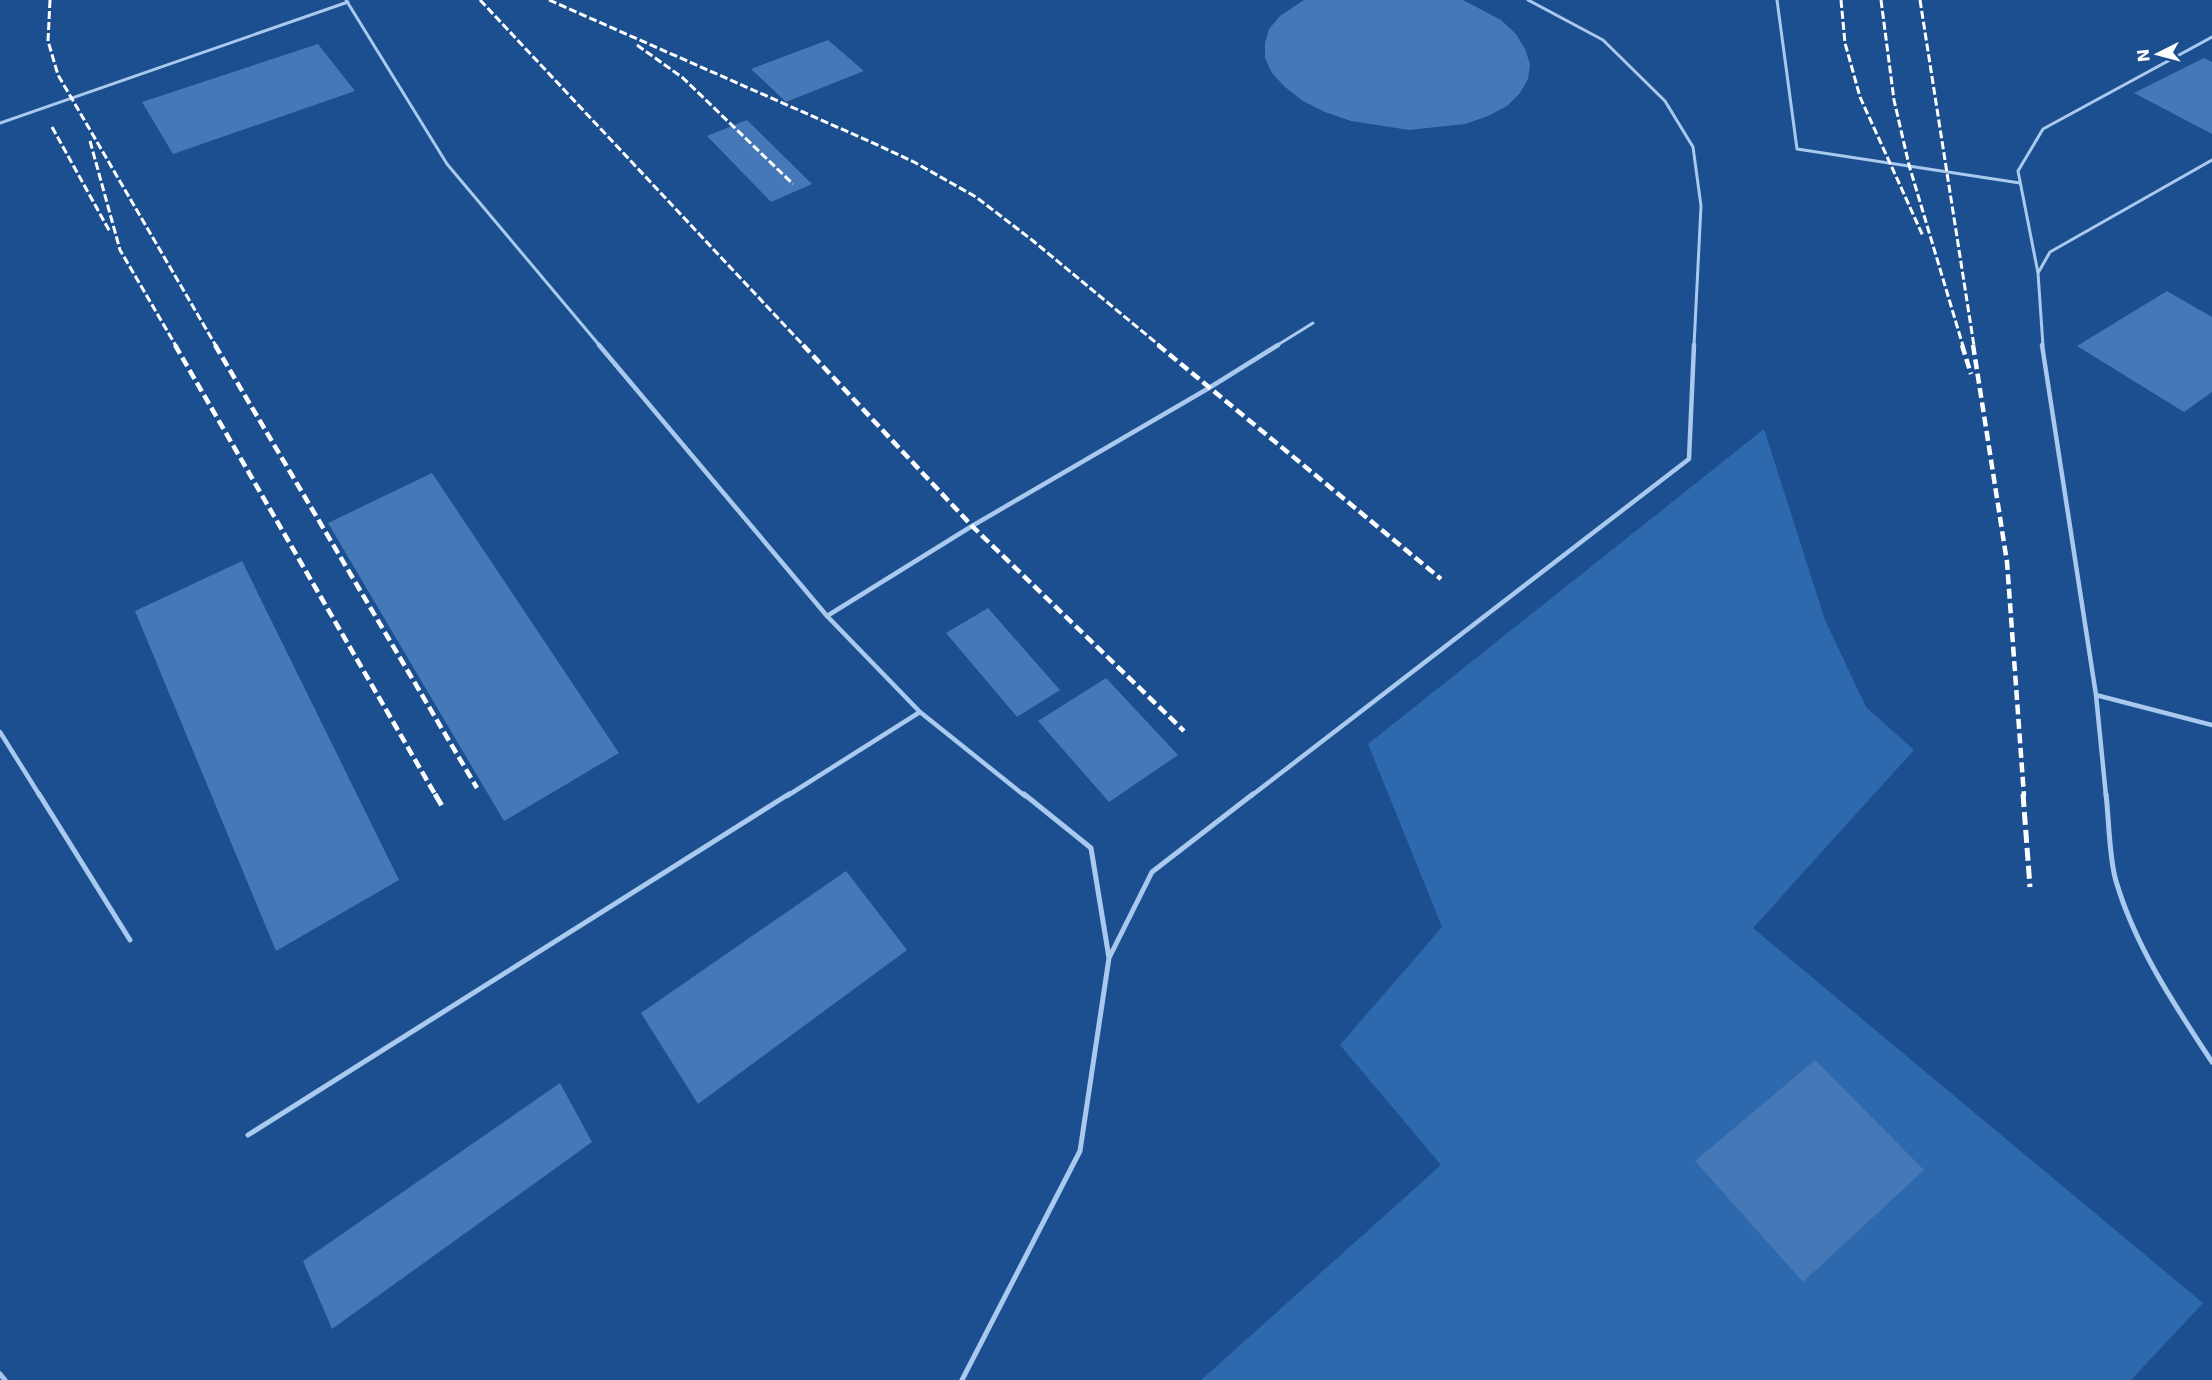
<svg xmlns="http://www.w3.org/2000/svg" width="2212" height="1380" font-family="'DejaVu Sans',sans-serif">
<style>
.green{fill:#2e69ad}
.building{fill:#4478b7}
.lines{fill:none;stroke-linecap:round;stroke-linejoin:round}
.lane-far2{stroke:#a9c9ee;stroke-width:3}
.lane-far1{stroke:#a9c9ee;stroke-width:4.5}
.lane{stroke:#a9c9ee;stroke-width:5}
.rail-far2{stroke:#fff;stroke-width:3;stroke-dasharray:8 3;stroke-linecap:butt}
.rail-far1{stroke:#fff;stroke-width:4.5;stroke-dasharray:10 4.5;stroke-linecap:butt}
.rail{stroke:#fff;stroke-width:5;stroke-dasharray:13 5;stroke-linecap:butt}
</style>
<rect width="100%" height="100%" fill="#1b4f8f"/>
<path class="green" d="M1764 429 1825 620 1866 707 1914 750 1753 928 2203 1303 2131 1380H1201L1441 1165 1340 1045 1442 927 1368 744Z"/>
<path class="building" d="M1304 0H1463L1501 20 1516 34 1525 49 1530 64 1528 79 1520 93 1507 106 1488 116 1465 124 1409 130 1351 121 1325 112 1303 101 1285 87 1272 73 1265 58V43L1269 29 1280 16Z
M828 40 864 71 786 102 751 69Z
M318 44 355 91 173 154 142 102Z
M2204 58 2212 62V134L2134 93Z
M747 120 812 184 771 202 707 136Z
M2167 291 2212 317V392L2184 412 2077 346Z
M432 473 619 753 504 821 328 523Z
M242 561 399 880 276 951 135 611Z
M988 608 1060 690 1017 717 946 633Z
M1106 678 1178 755 1109 802 1038 721Z
M846 871 907 950 698 1104 641 1013Z
M1815 1060 1924 1170 1803 1282 1695 1161Z
M560 1083 592 1142 332 1329 303 1261Z"/>
<g class="lines">
<path class="lane-far2" d="M346 0 447 164 600 346
M1528 0 1603 40 1665 101 1693 147 1701 206 1694 346
M1777 0 1797 149 2020 183
M0 123 348 2
M2038 273 2018 171 2043 129 2212 37
M1276 346 1313 323
M2043 346 2038 273 2050 252 2212 160"/>
<path class="lane-far1" d="M599 345 827 616 920 712 1025 796
M2042 345 2096 695 2106 796
M827 616 972 526 1209 388 1278 345
M2096 695 2212 725
M0 732 40 796
M787 796 920 712
M1251 796 1689 459 1694 345"/>
<path class="lane" d="M39 794 130 940
M2106 794C2109 819 2109 858 2116 881 2135 946 2175 1006 2212 1062
M1109 958 1152 872 1253 794
M248 1135 789 794
M0 1374 5 1380
M962 1380 1080 1151 1109 958 1091 848 1024 794"/>
<path class="rail-far2" d="M50 0 48 41 58 75 216 346
M480 0 804 346
M549 0 871 142 914 162 976 197 1032 240 1160 346
M1841 0 1845 43 1860 97 1923 236
M1881 0 1894 100 1909 165 1963 346
M1920 0 1974 346
M637 45 683 78 793 184
M52 127 110 232
M90 141 120 250 176 346"/>
<path class="rail-far1" d="M175 345 436 796
M215 345 477 788
M803 345 972 526 1184 731
M1158 345 1441 579
M1962 345 1971 374
M1973 345 2007 562 2024 796"/>
<path class="rail" d="M435 794 442 806
M2023 794 2030 887"/>
</g>
<g transform="translate(2158 54) rotate(264)" stroke="#1b4f8f" stroke-width="4.5" paint-order="stroke">
<path d="M0-4.5L10 22L0 15L-10 22Z" fill="#ffffff"/>
<text y="-9" font-size="16" font-weight="bold" text-anchor="middle" fill="#ffffff">N</text>
</g>
</svg>
